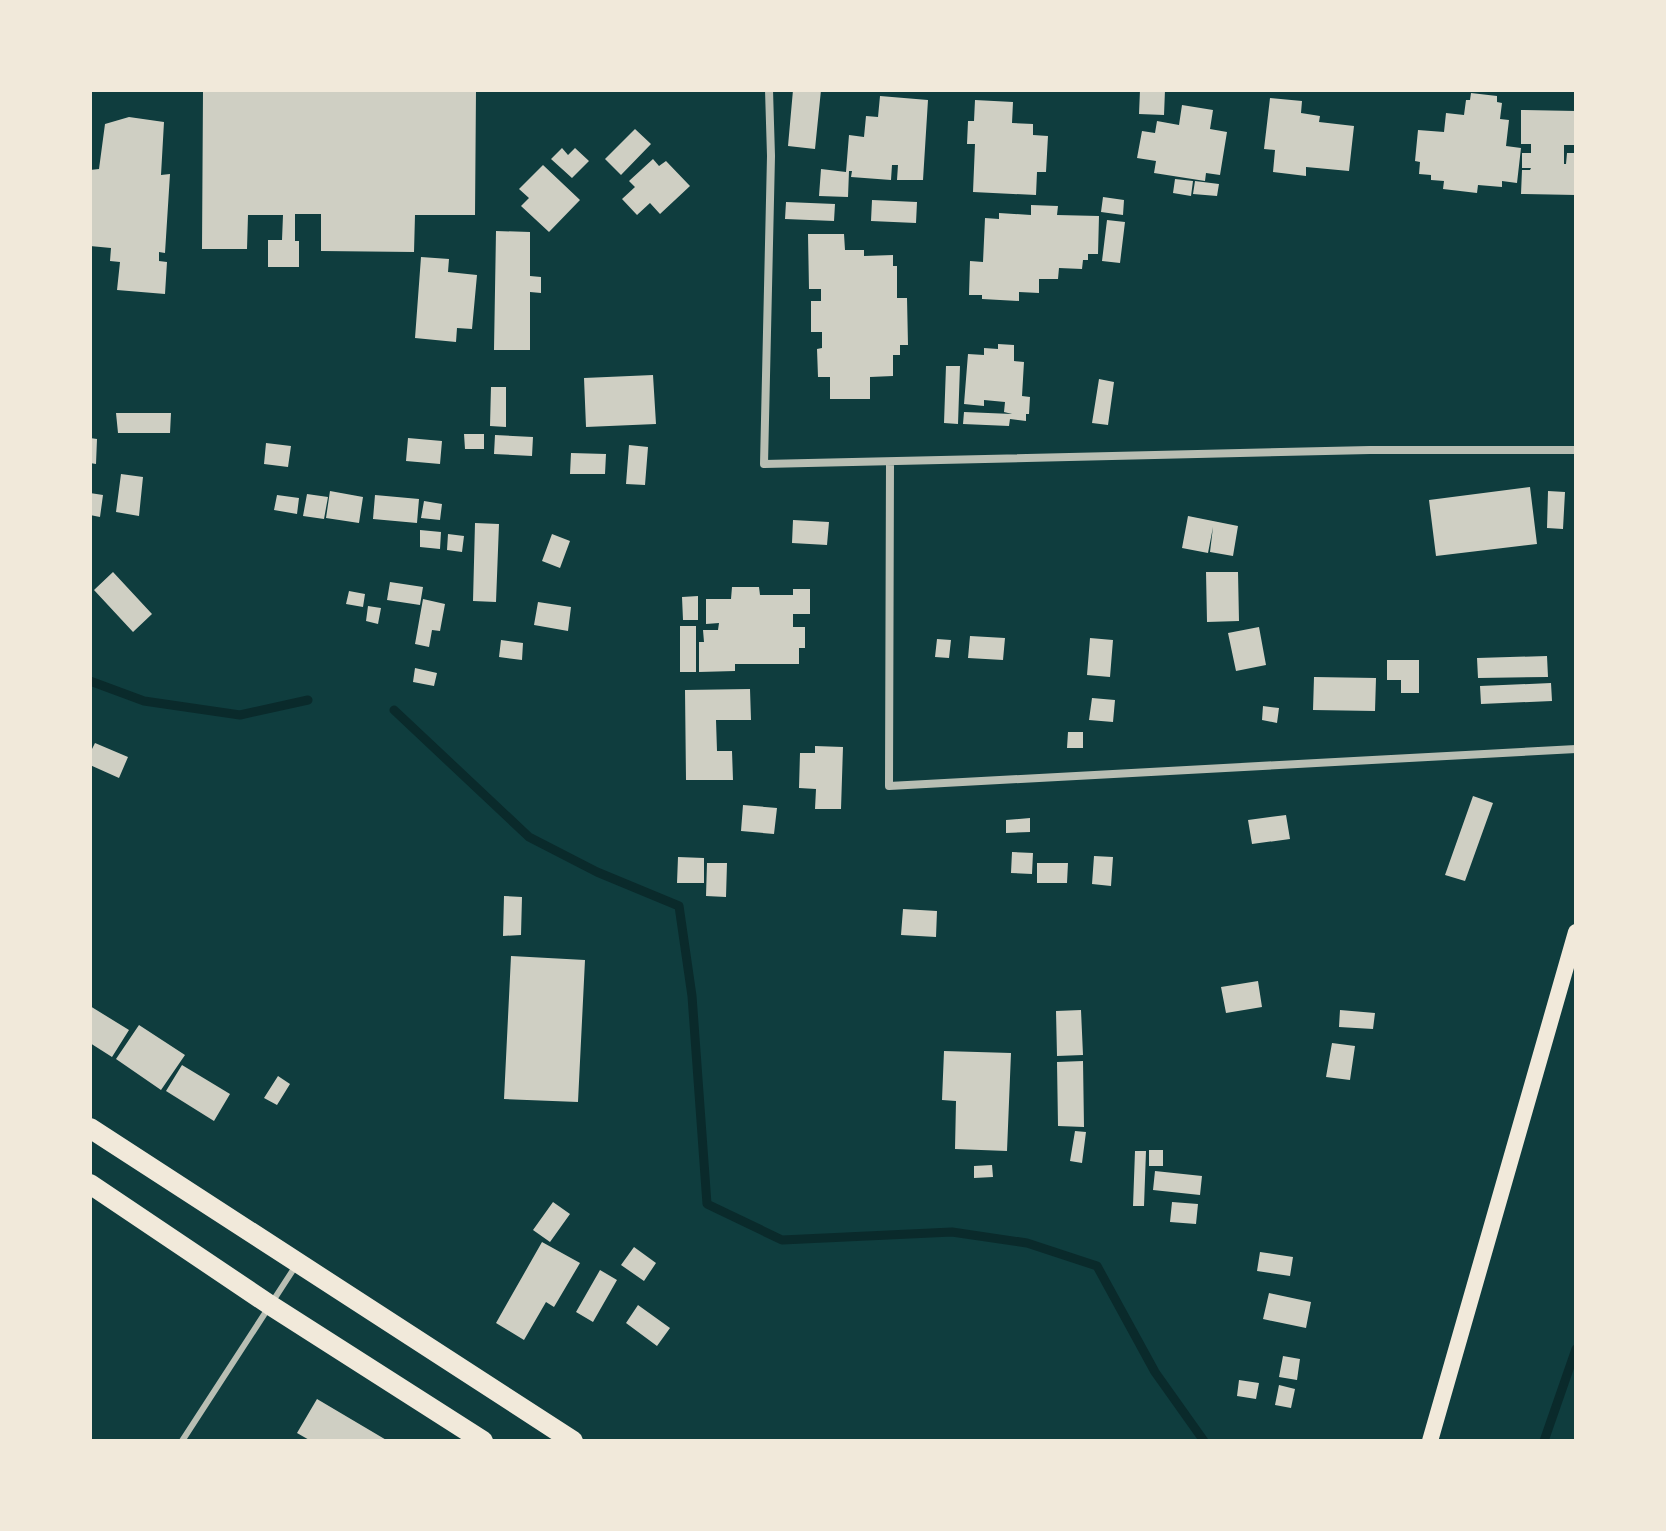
<svg xmlns="http://www.w3.org/2000/svg" width="1666" height="1531" font-family="'PT Serif',serif">
<style>
.lines{fill:none;stroke-linecap:round;stroke-linejoin:round}
.stream{stroke:#0a2a2b;stroke-width:9}
.building{fill:#cfcfc3}
.service{stroke:#b8beb3;stroke-width:6}
.minor{stroke:#b8beb3;stroke-width:8}
.secondary{stroke:#f1e9da;stroke-width:16}
.primary{stroke:#f1e9da;stroke-width:20}
</style>
<rect width="100%" height="100%" fill="#0f3d3e"/>
<g class="lines">
<path class="stream" d="M90 681 144 701 240 715 308 700
M394 710 529 837 597 872 679 906 692 996 707 1204 782 1240 952 1232 1027 1243 1097 1266 1155 1372 1204 1441
M1544 1441 1576 1349"/>
</g>
<path class="building" d="M203 90H476L475 215H415L414 252 321 251V214H295V241H299V267H268V240H282L283 215H248L247 249H202Z
M793 90H821L815 149 788 146Z
M1140 90H1165L1164 115 1139 114Z
M1471 93 1497 96V102L1502 103 1500 119 1509 120 1506 146 1521 148 1517 183 1502 181V187L1478 185 1477 193 1443 189 1444 181 1431 180V175L1419 174 1420 162 1415 161 1418 130 1444 132 1446 113 1464 115 1466 100H1470Z
M880 96 928 100 923 180H897L898 165H892L891 180 851 177 852 171H849L848 197 819 196 821 169 846 172 849 135 864 137 866 116 878 117Z
M1270 98 1302 101 1301 113 1320 116 1319 122 1354 126 1349 171 1306 167V176L1273 172 1275 150 1264 149Z
M975 100 1013 102 1012 123 1033 124V135L1048 136 1046 172H1037L1036 195 973 192 975 144H967L968 121H974Z
M1182 105 1213 110 1210 129 1227 132 1220 175 1206 173 1205 181 1154 173 1156 161 1137 158 1142 131 1155 133 1157 121 1179 125Z
M1521 110 1576 111V145H1564V164H1566L1567 153H1576V195L1521 194 1522 170H1530L1531 168H1522V153H1531V144H1521Z
M129 117 164 122 161 175 170 174 165 253 159 252V261L167 262 165 294 117 290 120 262 110 261 111 248 90 246V170L99 169 105 124Z
M635 129 651 144 621 175 605 159Z
M562 148 568 155 575 148 589 161 572 178 551 159Z
M653 159 659 166 666 161 690 186 660 214 650 203 637 215 622 199 635 187 629 181Z
M543 165 580 200 549 232 521 206 529 198 519 189Z
M1175 179 1193 181 1191 196 1173 193Z
M1195 181 1219 184 1217 196 1193 194Z
M1103 197 1124 200 1123 215 1101 212Z
M872 200 917 202 916 223 871 221Z
M786 202 835 204 834 221 785 219Z
M1031 205 1058 206 1057 215 1099 216 1098 254H1088V260H1083L1082 269 1059 268 1058 279H1039V293L1019 292V301L982 299V295H969L970 261 983 262 985 218 999 219V213L1031 215Z
M1107 220 1125 222 1120 263 1102 261Z
M496 231 530 232V276L541 277V293L530 292V350H494Z
M808 234H844L845 250H864V256L893 255V266H897V298H907L908 345H900V355H893V376L870 377V399H830V377H818L817 349 822 348V332H811V301H821V289H809Z
M421 257 449 259 448 272 477 275 472 329 457 328 456 342 415 338Z
M998 344 1014 345V361L1024 362 1022 396 1030 397 1029 414H1026V421L1010 419 1009 426 963 424 964 412 1012 414 1004 412 1005 402 984 400V406L964 404 968 354 984 355V348L998 349Z
M946 366H960L958 424 944 423Z
M653 375 656 424 586 427 584 378Z
M1099 379 1114 382 1108 425 1092 423Z
M491 387H506V427L490 426Z
M116 413H171L170 433H118Z
M464 434H484V449H465Z
M495 435 533 437 532 456 494 454Z
M90 438 97 439 96 464 90 463Z
M408 438 442 441 440 464 406 461Z
M266 443 291 446 288 467 264 464Z
M629 445 648 447 645 485 626 484Z
M571 453 606 454 605 474H570Z
M121 474 143 477 139 516 116 512Z
M1530 487 1537 544 1436 556 1429 500Z
M330 491 363 497 359 523 326 518Z
M1548 491 1565 492 1563 529 1547 528Z
M90 493 103 495 100 517 90 515Z
M307 494 328 497 324 519 303 516Z
M277 495 299 498 297 514 274 510Z
M375 495 419 499 417 523 373 519Z
M424 501 442 504 440 520 421 518Z
M1188 516 1238 526 1233 556 1210 552 1213 527 1208 553 1182 548Z
M793 520 829 522 827 545 792 543Z
M475 523 499 524 496 602 473 601Z
M420 530 441 532 440 549 420 547Z
M448 534 464 536 462 552 447 550Z
M552 534 570 541 560 568 542 561Z
M113 572 152 614 133 632 94 590Z
M1206 572H1238L1239 621 1207 622Z
M390 582 423 587 420 605 387 600Z
M732 587H759L760 595H793V589H810V614H793V627H805V648H799V664H735V671L699 672V642H704L703 630H718L719 623 706 624V599H731Z
M349 591 365 594 363 607 346 604Z
M698 596V620H683L682 597Z
M423 599 445 604 440 631 432 630 429 647 415 644Z
M538 602 571 607 568 631 534 625Z
M368 606 381 608 378 624 366 621Z
M680 626H696V672H680Z
M1259 627 1266 665 1236 671 1228 633Z
M970 636 1005 638 1003 660 968 658Z
M1090 638 1113 640 1110 677 1087 675Z
M937 639 951 640 949 658 935 657Z
M501 640 523 643 522 660 499 657Z
M1547 656 1548 677 1478 678 1477 658Z
M1387 660H1419V693H1401V680H1387Z
M415 668 437 673 434 686 413 682Z
M1314 677 1376 678 1375 711 1313 710Z
M1551 683 1552 701 1481 704 1480 686Z
M750 689 751 720H716L717 751H732L733 780H686L685 690Z
M1092 698 1115 700 1113 722 1089 720Z
M1263 706 1279 708 1277 723 1262 720Z
M1068 732H1083V748H1067Z
M95 743 128 757 119 778 90 765V753Z
M815 746 843 747 841 809H815L816 789 799 788 800 753H815Z
M1473 796 1493 803 1465 881 1445 875Z
M743 805 777 808 774 834 741 831Z
M1286 815 1290 839 1252 844 1248 820Z
M1030 818V832L1006 833V820Z
M1012 852 1033 853 1032 874 1011 873Z
M1094 856 1113 857 1111 886 1092 884Z
M678 857 704 858V883H677Z
M707 863H727L726 897 706 896Z
M1037 863H1068L1067 883H1037Z
M504 896 522 897 521 935 503 936Z
M903 909 937 911 936 937 901 935Z
M511 956 585 960 578 1102 504 1099Z
M1258 981 1262 1007 1226 1013 1221 987Z
M90 1006 129 1030 112 1057 90 1043Z
M1081 1010 1083 1055 1057 1056 1056 1011Z
M1340 1010 1375 1013 1373 1029 1339 1027Z
M139 1025 185 1055 161 1090 116 1059Z
M1332 1043 1355 1046 1350 1080 1326 1077Z
M944 1051 1011 1053 1007 1151 955 1149 956 1101 942 1100Z
M1083 1061 1084 1127 1058 1126 1057 1062Z
M182 1065 230 1094 214 1121 166 1091Z
M278 1076 290 1084 277 1105 264 1098Z
M1075 1131 1086 1132 1082 1163 1070 1161Z
M1149 1150H1163V1166H1149Z
M1135 1151H1146L1144 1206H1133Z
M992 1165 993 1177 974 1178V1166Z
M1155 1171 1202 1176 1200 1195 1153 1190Z
M553 1202 570 1214 550 1242 533 1230Z
M1172 1202 1198 1204 1196 1224 1170 1222Z
M542 1242 580 1263 554 1307 546 1302 524 1340 496 1323Z
M634 1247 656 1263 644 1281 621 1265Z
M1260 1252 1293 1257 1290 1276 1257 1271Z
M600 1270 617 1280 593 1322 576 1312Z
M1269 1293 1311 1302 1306 1328 1263 1319Z
M638 1305 670 1328 657 1346 626 1323Z
M1283 1356 1300 1359 1297 1380 1279 1377Z
M1239 1380 1259 1383 1256 1399 1237 1396Z
M1279 1385 1295 1389 1291 1408 1275 1405Z
M317 1399 388 1441H311L297 1433Z"/>
<g class="lines">
<path class="service" d="M182 1441 295 1267"/>
<path class="minor" d="M769 90 771 156 764 464 1370 450H1576
M890 462 889 786 1576 749"/>
<path class="secondary" d="M1430 1441 1576 932"/>
<path class="primary" d="M90 1128 573 1441
M90 1184 270 1305 483 1441"/>
</g>
<rect width="1666" height="1531" fill="none" stroke="#f1e9da" stroke-width="184"/>
</svg>
